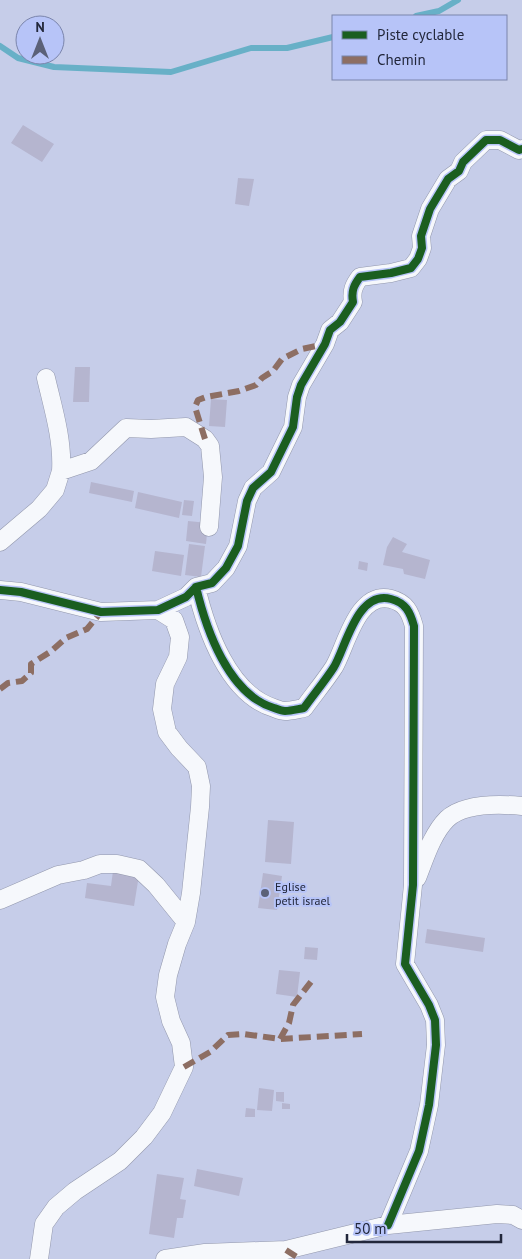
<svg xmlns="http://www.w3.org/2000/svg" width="522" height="1259" font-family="'PT Sans',sans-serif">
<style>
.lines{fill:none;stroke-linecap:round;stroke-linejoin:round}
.stream{stroke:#68b0c7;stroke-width:6}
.building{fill:#b5b5cf}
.minor-casing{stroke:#9297ac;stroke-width:19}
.minor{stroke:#f6f8fc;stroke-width:18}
.quiet{stroke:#8d6e63;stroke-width:6;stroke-dasharray:12 6;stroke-linecap:butt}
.cycleway-casing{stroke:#b7c4f8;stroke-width:11}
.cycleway{stroke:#1b5e20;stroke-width:8}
.poi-dot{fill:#5b6178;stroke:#b7c4f8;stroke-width:2}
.labels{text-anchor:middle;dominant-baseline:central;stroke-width:4;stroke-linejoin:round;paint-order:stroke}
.poi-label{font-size:12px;fill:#22273b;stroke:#b7c4f8;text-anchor:start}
</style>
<rect width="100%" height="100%" fill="#c6cde9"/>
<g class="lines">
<path class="stream" d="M416 16 439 11 458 0
M0 46 18 58 54 67 171 72 251 48H287L333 37"/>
</g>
<path class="building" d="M23 125 54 144 42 162 11 143Z
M238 178 254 179 249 206 235 204Z
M75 367H90L89 402H73Z
M211 399 227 400 225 427 209 426Z
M91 482 134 491 132 502 89 493Z
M138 492 182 502 179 518 135 508Z
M184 500 194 501 192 516 182 515Z
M188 521 208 523 206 544 186 541Z
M393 537 407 544 402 552 430 560 425 579 404 574 403 569 383 565 387 547Z
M189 544 205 546 201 577 185 575Z
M155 551 184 555 181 576 152 571Z
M359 561 368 563 367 571 358 569Z
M268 820 294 822 291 864 265 862Z
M113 871 139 875 134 906 85 898 87 883 111 886Z
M263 873 282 876 277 910 258 908Z
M427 929 485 938 483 952 425 943Z
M305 947 318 948 317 960 304 959Z
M279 970 300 972 297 997 276 994Z
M259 1088 274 1090 272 1111 257 1110Z
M276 1092H284V1102L276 1101Z
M282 1103 290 1104V1109H282Z
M246 1108 255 1109V1117H245Z
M197 1169 243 1178 239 1196 194 1186Z
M157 1174 184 1178 180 1199 186 1200 183 1218H177L174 1238 149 1234Z"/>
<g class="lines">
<g class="minor-casing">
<path id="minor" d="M46 378C53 408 63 440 61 471
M0 542 39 509 55 490 61 471 91 461 126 428 151 429 186 427 205 439 210 446 213 477 209 527
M196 587C206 629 228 694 274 708 277 709 281 711 285 711 291 711 298 709 304 708 314 694 325 681 334 667 346 647 357 590 391 599 406 603 410 612 414 626L413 885 405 964 429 1005 435 1020 436 1045 429 1105 419 1151 388 1225
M0 590 21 592 101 612 158 610 186 597 196 587 212 583 226 568 238 546 247 501 253 488 271 472 293 427 297 397 301 385 325 344 330 330 340 322 353 302C351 291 354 285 360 277L391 273 411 268 418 259 422 248 421 236 430 209 448 179 459 171 463 162 486 140H500L519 150 522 149
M417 878C425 858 432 834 447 819 464 803 500 804 522 806
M0 900 58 875 84 870 100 864H117L139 869 156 885 186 922
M39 1259 44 1224 56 1207 75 1191 120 1161 144 1137 162 1113 184 1067 181 1043 171 1021 165 997 168 975 177 944 186 922 191 893 200 807 201 786 197 767 179 748 167 732 162 709 165 684 178 657 180 637 174 620 158 610
M165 1259 205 1253 286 1250 388 1225 497 1214 513 1215 522 1220"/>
</g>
<use href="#minor" class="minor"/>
<path class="quiet" d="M205 439 195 407 198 400 206 397 239 391 256 385 262 378 273 371 282 359 302 349 325 344
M0 689 8 683 22 681 31 673V664L50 652 66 638 87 629 101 612
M280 1039 289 1023 293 1005 314 978
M184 1067 210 1052 228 1035 244 1034 280 1039 362 1034
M286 1250 300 1259"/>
<g class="cycleway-casing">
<path id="cycleway" d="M196 587C206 629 228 694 274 708 277 709 281 711 285 711 291 711 298 709 304 708 314 694 325 681 334 667 346 647 357 590 391 599 406 603 410 612 414 626L413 885 405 964 429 1005 435 1020 436 1045 429 1105 419 1151 388 1225
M0 590 21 592 101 612 158 610 186 597 196 587 212 583 226 568 238 546 247 501 253 488 271 472 293 427 297 397 301 385 325 344 330 330 340 322 353 302C351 291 354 285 360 277L391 273 411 268 418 259 422 248 421 236 430 209 448 179 459 171 463 162 486 140H500L519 150 522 149"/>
</g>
<use href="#cycleway" class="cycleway"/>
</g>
<circle class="poi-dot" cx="265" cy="893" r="5"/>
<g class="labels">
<g class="poi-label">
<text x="275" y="886">Eglise<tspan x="275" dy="14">petit israel</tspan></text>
</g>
</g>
<rect x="332" y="15" width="175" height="65" fill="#b7c4f8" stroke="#7b85ac"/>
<rect x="342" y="31" width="25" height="8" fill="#1b5e20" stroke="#7b85ac"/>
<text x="377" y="40" font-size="15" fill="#22273b">Piste cyclable</text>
<rect x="342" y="56" width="25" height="8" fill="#8d6e63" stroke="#7b85ac"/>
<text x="377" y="65" font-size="15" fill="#22273b">Chemin</text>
<g transform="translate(40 40)"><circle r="24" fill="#b7c4f8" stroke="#7b85ac"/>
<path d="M0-4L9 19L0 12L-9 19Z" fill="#5b6178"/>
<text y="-8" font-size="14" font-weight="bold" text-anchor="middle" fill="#22273b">N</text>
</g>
<path d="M347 1234v8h154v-8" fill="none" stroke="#22273b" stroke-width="2.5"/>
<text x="354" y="1234" font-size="15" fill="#22273b" stroke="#b7c4f8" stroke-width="4" paint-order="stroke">50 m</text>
</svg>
